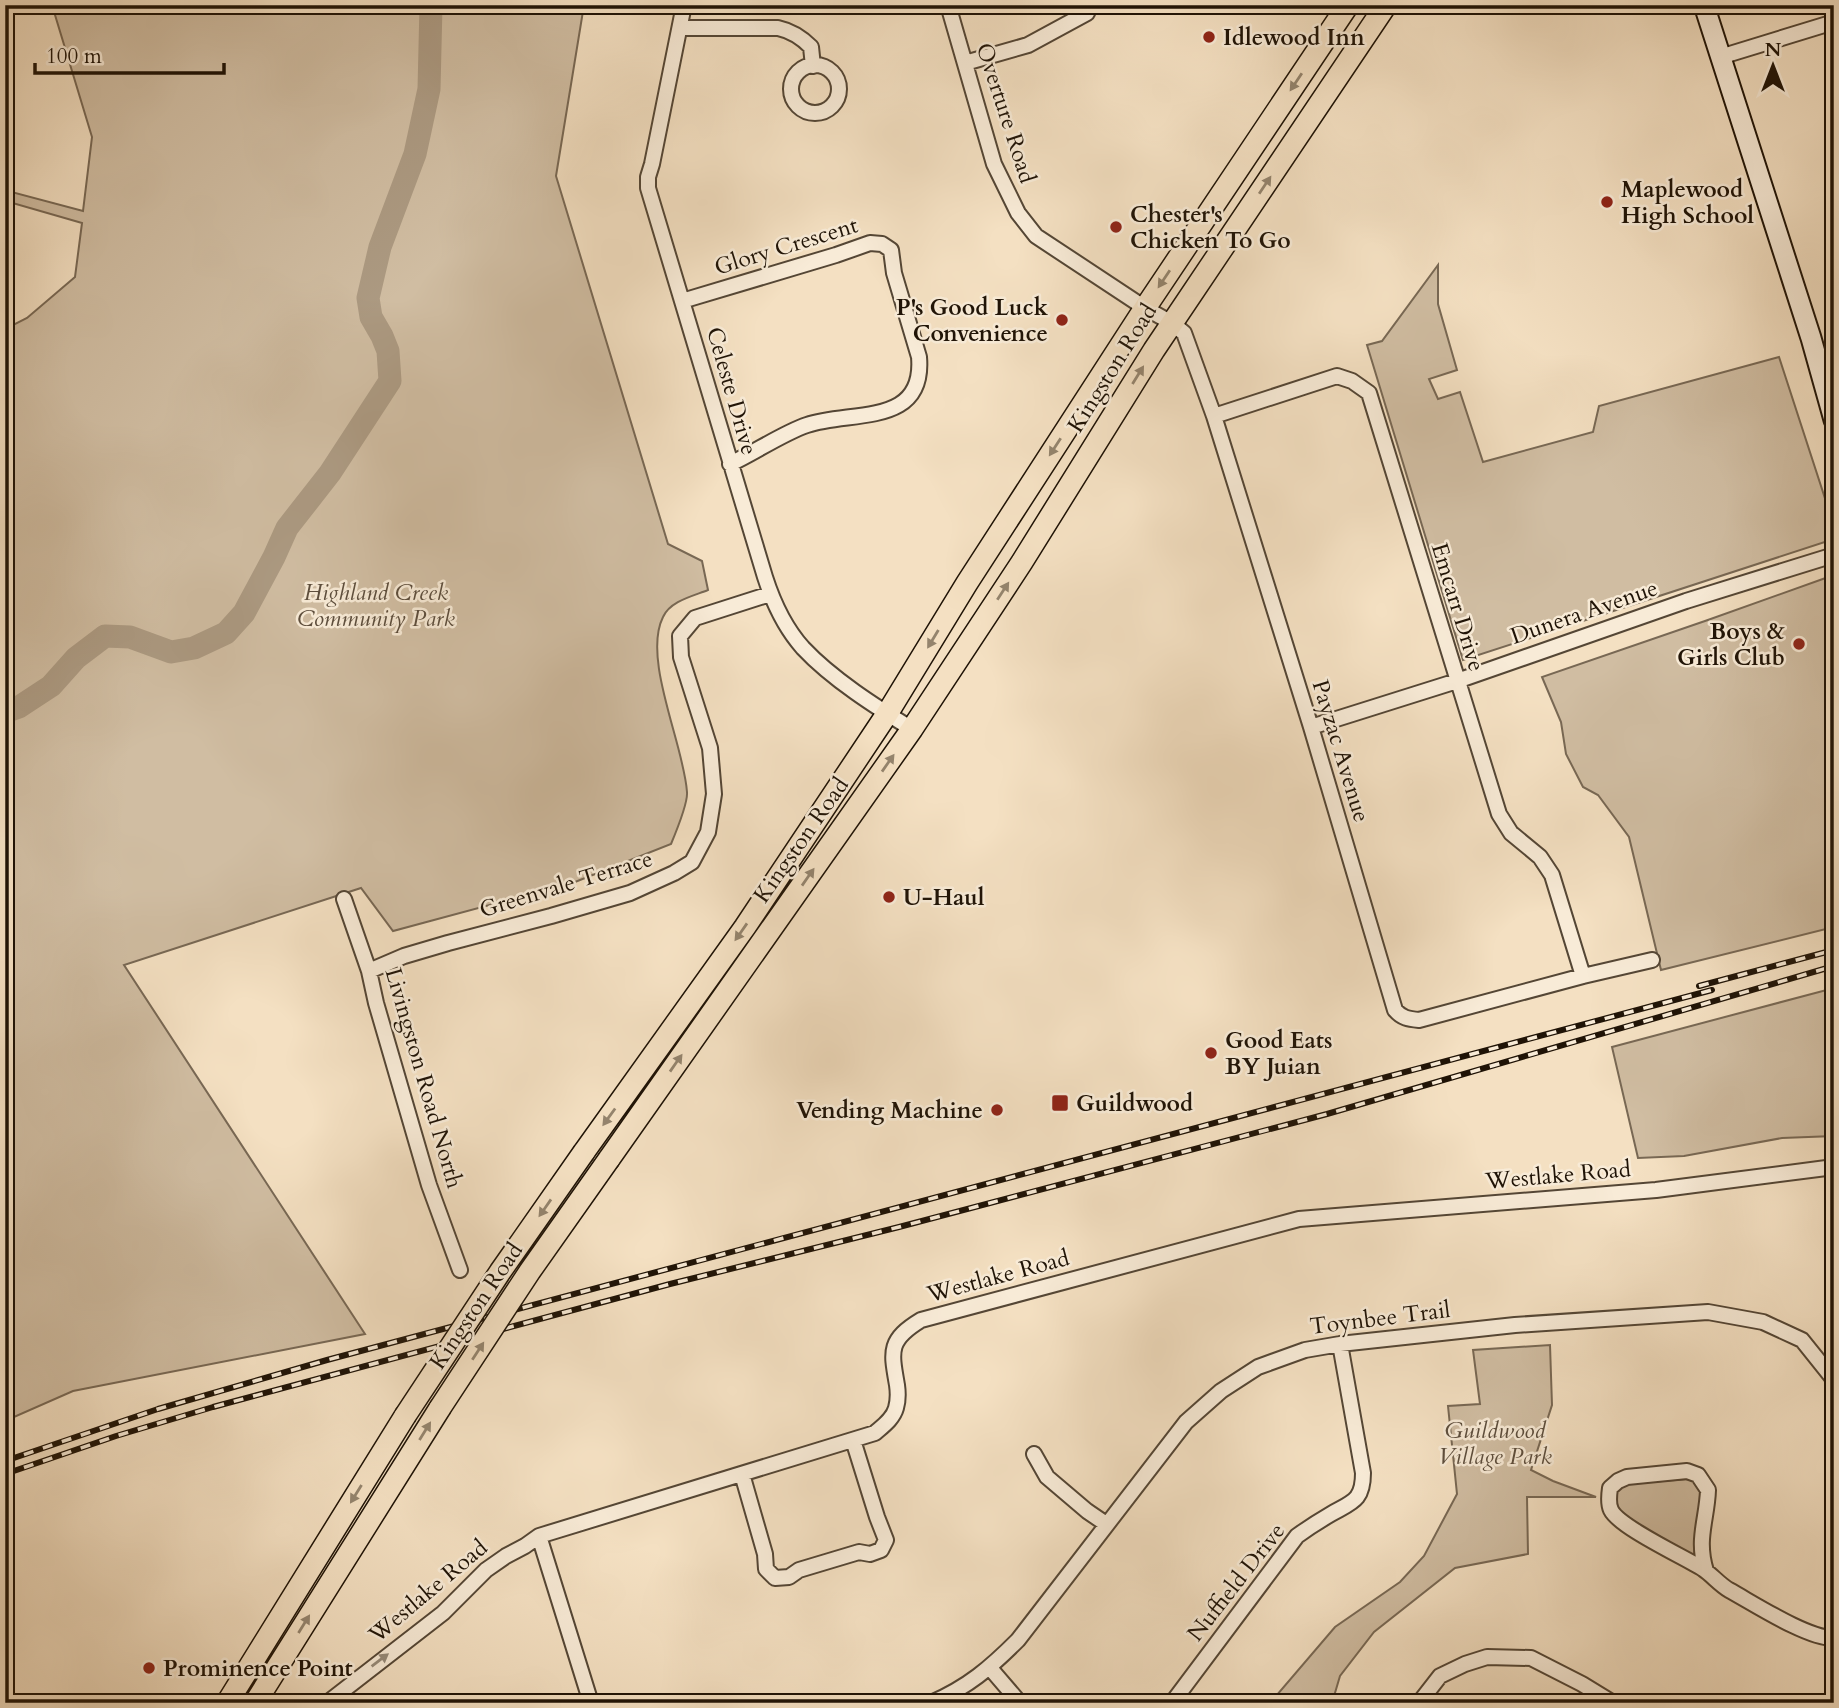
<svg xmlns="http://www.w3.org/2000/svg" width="1839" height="1708" font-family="Cardo,serif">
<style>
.green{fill:#d0bda2;stroke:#786854;stroke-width:2}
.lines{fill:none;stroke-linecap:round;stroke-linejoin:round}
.river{stroke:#ac9a82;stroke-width:23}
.street-casing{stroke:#544635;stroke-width:18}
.secondary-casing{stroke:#1f1306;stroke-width:23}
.primary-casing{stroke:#1f1306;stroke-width:24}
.street{stroke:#f8ebd7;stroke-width:14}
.secondary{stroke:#f8ebd7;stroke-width:19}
.primary{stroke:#f4e0c2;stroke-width:21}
.rail-casing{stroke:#1f1306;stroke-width:6}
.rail{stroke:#f8ebd7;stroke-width:3.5;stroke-dasharray:10;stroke-linecap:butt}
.primary-bridge-casing{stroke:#1f1306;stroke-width:24;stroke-linecap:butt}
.primary-bridge{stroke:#f4e0c2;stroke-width:21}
.oneway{fill:#94846d}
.oneway2{fill:#968a79}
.poi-dot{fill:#8f2418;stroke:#f8ebd7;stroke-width:2.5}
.labels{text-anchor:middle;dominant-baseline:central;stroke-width:5;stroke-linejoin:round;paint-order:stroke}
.poi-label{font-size:23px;font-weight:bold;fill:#1f1306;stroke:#f8ebd7;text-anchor:start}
.street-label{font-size:23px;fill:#1f1306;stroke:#f8ebd7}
.park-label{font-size:23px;font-style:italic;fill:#5d4e3d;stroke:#f8ebd7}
</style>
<rect width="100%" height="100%" fill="#f4e0c2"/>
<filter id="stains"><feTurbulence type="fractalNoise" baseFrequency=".00286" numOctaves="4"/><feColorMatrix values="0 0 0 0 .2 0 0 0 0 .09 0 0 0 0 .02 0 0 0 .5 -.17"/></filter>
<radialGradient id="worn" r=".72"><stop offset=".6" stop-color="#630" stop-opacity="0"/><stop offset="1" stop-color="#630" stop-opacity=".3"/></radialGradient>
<path class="green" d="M52 5H584L556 176 668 544 702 561 708 590C693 596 670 601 663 617 642 659 684 745 687 792 688 803 676 832 671 844L575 882 393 931 361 888 124 965 365 1334 73 1391 5 1421V329L27 318 75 277 82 223 9 202 8 191 83 211 92 137Z
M1438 265V304L1457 370 1429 379 1438 399 1460 392 1483 462 1593 432 1599 406 1779 357 1834 526V539L1463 660 1367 345 1382 341Z
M1834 575V927L1661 970 1629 837 1598 795 1583 787 1566 754 1561 722 1542 677 1705 621Z
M1834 988V1136L1782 1138 1684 1156 1638 1158 1612 1047Z
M1550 1345 1552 1405 1531 1470 1553 1481 1596 1497H1527L1528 1554 1455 1568 1374 1632 1340 1676 1332 1703H1270L1335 1627 1400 1582 1424 1556 1457 1494 1448 1406 1480 1404 1473 1350Z
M1689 1479 1697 1483 1702 1493 1695 1532 1696 1553 1690 1555 1620 1516 1615 1503 1616 1492 1622 1484Z"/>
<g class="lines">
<path class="river" d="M5 712 19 707 51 686 76 658 105 636 130 637 171 652 194 648 226 633 244 613 274 557 287 528 330 473 390 381 388 351 382 336 371 317 368 298 380 247 415 154 429 89 431 5"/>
<g class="street-casing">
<path id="street" d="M684 5 652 164 648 177V188L765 577C773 602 786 629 803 648 832 679 876 707 912 729
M948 5 994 164 1018 213 1036 236 1145 308 1172 323 1184 333 1214 416 1311 727 1395 1010C1402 1018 1408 1019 1419 1020L1583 976 1652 960
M680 28H778C792 31 801 37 811 47L813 66
M1720 57 1834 22
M965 63 1028 45 1087 13 1090 5
M791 89a24 24 0 1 1 48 0a24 24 0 1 1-48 0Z
M682 301 836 255 870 243 882 244 891 250 894 273 919 357C925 427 852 410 807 425 783 433 754 453 730 464
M1214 416 1337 376 1352 381 1369 393 1499 814 1511 833 1540 857 1552 875 1583 976
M1311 727 1457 681 1686 601 1834 555
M344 899 369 971 376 1003 429 1185 460 1270
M369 971 404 956 448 943 551 916 630 893 674 873 692 862 708 832 714 794 710 748 681 657 680 636 695 618 770 594
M1034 1454 1047 1477 1087 1511 1106 1524
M742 1474 765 1554 766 1569 775 1578 789 1577 799 1570 859 1552 870 1554 881 1550 886 1540 877 1517 853 1440
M539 1536 591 1703
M1706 1571C1696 1539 1707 1520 1708 1490L1698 1475 1687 1471 1627 1477 1618 1481 1610 1488C1609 1495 1608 1504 1611 1510 1619 1527 1684 1557 1703 1569 1712 1575 1719 1584 1729 1590 1753 1603 1808 1639 1834 1638
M990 1668 1020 1703
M327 1703 443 1613 486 1570 506 1556 525 1546 539 1536 875 1433C883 1426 893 1419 896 1408 898 1401 898 1392 897 1385 891 1351 888 1340 921 1320L1299 1219 1656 1190 1834 1167
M931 1703C968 1687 990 1668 1018 1640L1186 1422 1221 1391 1258 1367 1305 1350 1340 1344 1515 1325 1708 1312 1763 1322 1802 1340 1834 1380
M1172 1703 1297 1536C1308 1528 1319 1521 1331 1514 1352 1502 1363 1501 1363 1473L1340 1344
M1419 1703 1440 1676 1465 1664 1487 1657 1531 1658 1582 1684 1613 1703"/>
</g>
<g class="secondary-casing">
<path id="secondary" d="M1704 5 1811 338 1834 420"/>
</g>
<g class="primary-casing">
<path id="primary" d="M584 1152 745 927 887 714 967 583 1145 308 1348 5
M609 1159 912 729 1022 562 1154 350 1386 5
M227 1703 405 1416
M255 1703 440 1408"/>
</g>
<use href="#street" class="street"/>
<use href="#secondary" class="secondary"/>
<use href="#primary" class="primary"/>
<g class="rail-casing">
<path id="rail" d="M1699 986 1834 950
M5 1461 158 1409 327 1360 1712 990
M5 1474 116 1436 213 1407 670 1284 899 1227 1327 1114 1834 966"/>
</g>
<use href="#rail" class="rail"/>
<g class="primary-bridge-casing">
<path id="primary-bridge" d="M440 1408 530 1271 609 1159
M405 1416 500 1272 584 1152"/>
</g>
<use href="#primary-bridge" class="primary-bridge"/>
</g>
<defs><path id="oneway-solid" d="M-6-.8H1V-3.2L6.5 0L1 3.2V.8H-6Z" transform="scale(1.75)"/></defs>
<g class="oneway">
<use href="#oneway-solid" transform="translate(1296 82) rotate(124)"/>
<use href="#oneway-solid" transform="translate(1265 185) rotate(-56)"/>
<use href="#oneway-solid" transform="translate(1164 279) rotate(124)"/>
<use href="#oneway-solid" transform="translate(1138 375) rotate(-58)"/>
<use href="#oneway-solid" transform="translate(1055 447) rotate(123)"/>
<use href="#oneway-solid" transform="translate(1003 591) rotate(-57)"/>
<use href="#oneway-solid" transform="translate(933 639) rotate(121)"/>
<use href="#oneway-solid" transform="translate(888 763) rotate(-55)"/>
<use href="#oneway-solid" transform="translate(808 877) rotate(-55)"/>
<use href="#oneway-solid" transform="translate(741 932) rotate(125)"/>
<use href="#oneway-solid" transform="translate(676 1063) rotate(-55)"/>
<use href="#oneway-solid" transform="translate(609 1117) rotate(126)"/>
<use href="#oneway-solid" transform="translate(545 1208) rotate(125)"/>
<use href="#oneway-solid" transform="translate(478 1351) rotate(-57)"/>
<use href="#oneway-solid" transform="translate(425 1431) rotate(-58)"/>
<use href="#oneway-solid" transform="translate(356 1494) rotate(122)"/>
<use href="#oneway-solid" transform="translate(304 1624) rotate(-58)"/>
</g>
<use class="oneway2" href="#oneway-solid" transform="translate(380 1660) rotate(-37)"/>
<g class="poi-dot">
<circle cx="1209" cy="37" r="7"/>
<circle cx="1607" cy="202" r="7"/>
<circle cx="1116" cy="227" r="7"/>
<circle cx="1062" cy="320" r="7"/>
<circle cx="1799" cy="644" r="7"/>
<circle cx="889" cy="897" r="7"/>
<circle cx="1211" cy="1053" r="7"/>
<rect x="1051" y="1094" width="18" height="18" rx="3.5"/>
<circle cx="997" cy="1110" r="7"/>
<circle cx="149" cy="1668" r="7"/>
</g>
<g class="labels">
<g class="poi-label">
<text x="1223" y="37">Idlewood Inn</text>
<text x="1621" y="189">Maplewood<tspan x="1621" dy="26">High School</tspan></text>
<text x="1130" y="214">Chester's<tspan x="1130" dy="26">Chicken To Go</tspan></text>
<text x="1048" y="307" text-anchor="end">P's Good Luck<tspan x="1048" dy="26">Convenience</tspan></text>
<text x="1785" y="631" text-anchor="end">Boys &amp;<tspan x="1785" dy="26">Girls Club</tspan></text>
<text x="903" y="897">U-Haul</text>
<text x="1225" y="1040">Good Eats<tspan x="1225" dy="26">BY Juian</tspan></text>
<text x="1076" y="1103">Guildwood</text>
<text x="983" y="1110" text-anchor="end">Vending Machine</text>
<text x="163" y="1668">Prominence Point</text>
</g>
<g class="street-label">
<text transform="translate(1006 113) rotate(72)">Overture Road</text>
<text transform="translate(786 246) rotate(-17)">Glory Crescent</text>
<text transform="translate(1112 368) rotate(-58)">Kingston Road</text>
<text transform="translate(732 391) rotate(74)">Celeste Drive</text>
<text transform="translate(1458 607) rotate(73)">Emcarr Drive</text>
<text transform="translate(1584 612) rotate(-19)">Dunera Avenue</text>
<text transform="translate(1341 751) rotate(73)">Payzac Avenue</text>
<text transform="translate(801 840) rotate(-55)">Kingston Road</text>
<text transform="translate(566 884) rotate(-17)">Greenvale Terrace</text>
<text transform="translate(424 1078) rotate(74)">Livingston Road North</text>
<text transform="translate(1558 1175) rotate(-5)">Westlake Road</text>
<text transform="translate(998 1276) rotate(-15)">Westlake Road</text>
<text transform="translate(476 1306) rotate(-56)">Kingston Road</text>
<text transform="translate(1380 1318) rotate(-7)">Toynbee Trail</text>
<text transform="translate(1236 1582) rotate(-52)">Nuffield Drive</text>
<text transform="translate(428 1591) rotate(-40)">Westlake Road</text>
</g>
<g class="park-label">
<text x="376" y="592">Highland Creek<tspan x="376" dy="26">Community Park</tspan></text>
<text x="1495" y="1430">Guildwood<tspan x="1495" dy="26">Village Park</tspan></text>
</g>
</g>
<rect width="1839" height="1708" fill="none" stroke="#f4e0c2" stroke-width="28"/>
<rect x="7" y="7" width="1825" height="1694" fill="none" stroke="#1f1306" stroke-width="3.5"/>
<rect x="14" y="14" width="1811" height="1680" fill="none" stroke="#1f1306" stroke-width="2"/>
<g transform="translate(1773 66)" stroke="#f8ebd7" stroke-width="5" paint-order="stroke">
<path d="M0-5L12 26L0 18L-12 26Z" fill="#1f1306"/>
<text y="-10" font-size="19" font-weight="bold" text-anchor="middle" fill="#1f1306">N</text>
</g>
<path d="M35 63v10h189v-10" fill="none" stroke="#1f1306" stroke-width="3.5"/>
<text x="46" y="63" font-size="21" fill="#1f1306" stroke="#f8ebd7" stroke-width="5" paint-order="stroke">100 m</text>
<rect width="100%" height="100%" filter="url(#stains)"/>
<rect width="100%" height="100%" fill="url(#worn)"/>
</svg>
